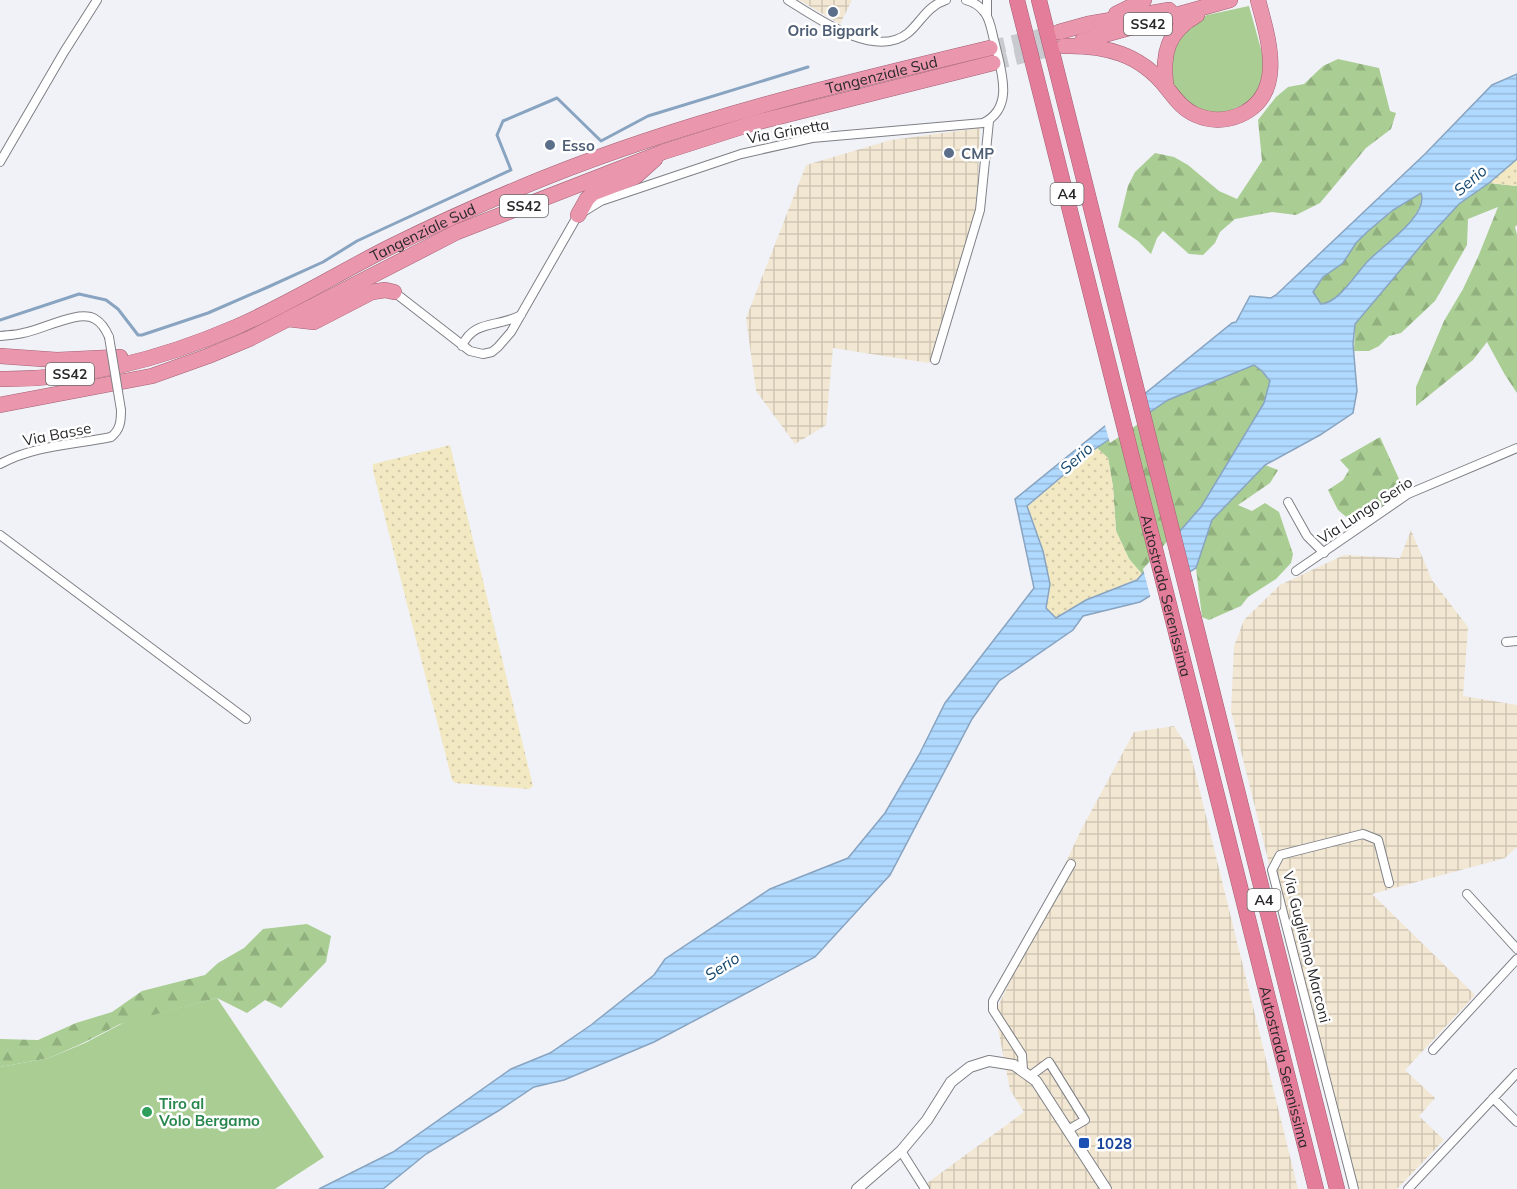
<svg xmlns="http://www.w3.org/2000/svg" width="1517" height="1189" font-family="Mulish,sans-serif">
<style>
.industrial{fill:url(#industrial-grid)}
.green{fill:#a9cd92}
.forest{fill:url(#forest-firs)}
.sand{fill:url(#sand-dots)}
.water{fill:url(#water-rules);stroke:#88a4c0;stroke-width:1.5;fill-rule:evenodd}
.pier{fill:#f1f2f8}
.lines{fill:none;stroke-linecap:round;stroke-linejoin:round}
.stream{stroke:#88a4c0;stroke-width:3}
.trunk-tunnel{stroke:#c9cacf;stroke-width:15;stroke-dasharray:15 8;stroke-linecap:butt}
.minor-casing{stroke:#7f8086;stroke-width:10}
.tertiary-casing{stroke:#7f8086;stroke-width:12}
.trunk-casing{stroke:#a36073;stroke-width:16}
.motorway-casing{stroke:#a36073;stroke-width:16}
.minor{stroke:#fff;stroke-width:8}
.tertiary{stroke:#fff;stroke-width:10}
.trunk{stroke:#ea97ae;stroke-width:15}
.motorway{stroke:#e47d99;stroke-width:15}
.minor-bridge-casing{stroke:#7f8086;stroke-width:10;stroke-linecap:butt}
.minor-bridge{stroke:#fff;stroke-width:8}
.service-dot{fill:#5c6f8a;stroke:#fff;stroke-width:2}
.leisure-dot{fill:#2e9e5b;stroke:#fff;stroke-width:2}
.transit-dot{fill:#1a4fb4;stroke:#fff;stroke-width:2}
.labels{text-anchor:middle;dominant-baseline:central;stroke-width:5;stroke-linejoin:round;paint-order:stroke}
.shield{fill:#fff;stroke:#69696b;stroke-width:1.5}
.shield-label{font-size:14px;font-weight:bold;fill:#29292c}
.service-label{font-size:15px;font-weight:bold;fill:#4e5e75;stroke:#fff;text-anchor:start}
.street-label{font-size:15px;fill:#29292c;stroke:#fff}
.leisure-label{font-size:15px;font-weight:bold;fill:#27864d;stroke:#fff;text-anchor:start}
.transit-label{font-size:15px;font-weight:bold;fill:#164399;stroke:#fff;text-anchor:start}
.water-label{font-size:16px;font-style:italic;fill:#13466e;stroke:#fff}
</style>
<defs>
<pattern id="industrial-grid" width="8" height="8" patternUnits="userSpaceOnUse" patternTransform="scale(1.5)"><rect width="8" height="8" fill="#f2e7d2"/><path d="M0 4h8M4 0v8" fill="none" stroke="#d0c6b4"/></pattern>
<pattern id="forest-firs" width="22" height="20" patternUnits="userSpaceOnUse" patternTransform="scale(1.5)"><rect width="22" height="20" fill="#a9cd92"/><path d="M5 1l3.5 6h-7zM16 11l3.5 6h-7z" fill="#91b07e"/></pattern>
<pattern id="sand-dots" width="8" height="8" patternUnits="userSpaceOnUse" patternTransform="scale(1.5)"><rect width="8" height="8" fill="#f2e9c3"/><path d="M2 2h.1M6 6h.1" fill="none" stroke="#d0c8a8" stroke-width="1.8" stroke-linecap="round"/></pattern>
<pattern id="water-rules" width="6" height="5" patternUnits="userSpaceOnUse" patternTransform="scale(1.5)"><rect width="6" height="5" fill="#b0d9ff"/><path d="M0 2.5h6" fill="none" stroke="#97badb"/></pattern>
</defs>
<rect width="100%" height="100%" fill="#f1f2f8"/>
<path class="industrial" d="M799 0H852L840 24Z
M980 128 977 212 929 363 833 348 826 425 795 444 756 391 746 318 806 165 891 140Z
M1411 530 1432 580 1468 627 1463 696 1517 705V847L1505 858 1372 894 1475 995 1405 1070 1435 1098 1419 1116 1444 1140 1397 1189H1350L1231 711 1234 646 1244 620 1280 585 1344 555 1400 558Z
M1174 726 1190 751 1298 1189H919L1024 1112 1010 1090 995 1013 1081 830 1134 732Z"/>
<path class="green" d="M1249 6 1264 60V70L1257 93 1249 102 1225 113H1209L1187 103 1171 82 1168 61 1183 29 1207 15Z
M217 998 324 1157 275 1189H0V1067L49 1058 85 1043 125 1022Z"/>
<path class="forest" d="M1338 59 1379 68 1390 111 1396 113 1391 129 1366 148 1320 203 1296 215 1272 212 1235 219 1220 232 1215 243 1203 255 1189 254 1163 231 1157 238 1151 254 1138 241 1118 227 1128 186 1135 172 1155 153 1174 157 1188 165 1219 191 1237 199 1262 161 1258 120 1276 97 1288 87 1304 84 1323 66Z
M1489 183 1517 186V225L1515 227 1517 235V393L1505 375 1487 342 1473 360 1416 406V387L1444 321 1463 289 1478 257 1498 207 1468 219 1467 245 1435 301 1401 333 1389 336 1379 346 1369 351H1354L1355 324 1424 242 1459 204Z
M1420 192C1429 215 1383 247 1369 261 1356 272 1340 303 1321 304L1313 293 1323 277 1343 263 1356 243 1367 232 1393 210Z
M1254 365 1262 371 1270 381 1264 403 1201 507 1142 574 1129 559 1116 531 1113 487 1108 458 1097 448 1168 400Z
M1380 437 1404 490 1356 525 1338 510 1328 490 1343 480 1349 470 1340 460Z
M1265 465 1278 470 1270 483 1238 505 1252 511 1265 503 1279 512 1293 554 1291 563 1276 579 1248 597 1241 606 1209 620 1202 617 1196 568 1212 520Z
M307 924 331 936 326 962 281 1008 265 1000 247 1013 217 998 120 1024 83 1043 49 1058 0 1067V1039L38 1040 76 1023 112 1012 142 991 205 975 218 963 244 948 263 929Z"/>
<path class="sand" d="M1517 159V186L1489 183Z
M450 445 533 786 529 789 455 783 452 780 373 471V464Z
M1097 448 1108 458 1113 487 1116 531 1129 559 1142 574 1137 580 1086 600 1056 618 1046 608 1050 584 1043 551 1027 506Z"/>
<path class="water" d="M1517 74V159L1489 183 1459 204 1424 242 1355 324 1353 344 1357 391 1353 413 1320 435 1265 465 1212 520 1196 568 1140 602 1083 616 1073 630 999 681 972 719 890 875 815 957 654 1042 564 1080 534 1087 498 1111 426 1154 383 1189H319L393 1152 511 1069 550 1053 591 1025 654 975 665 959 770 889 848 858 885 813 919 755 945 703 1034 588 1015 499 1232 323 1236 322 1250 296 1271 298 1276 295 1425 154 1492 85ZM1421 193C1429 216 1382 246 1368 261 1357 272 1339 303 1321 304L1313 292 1323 277 1343 263 1356 243 1367 232 1393 210ZM1254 365 1262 371 1270 381 1264 403 1201 507 1137 580 1086 600 1056 618 1046 608 1050 584 1043 551 1027 506 1092 451 1168 400Z"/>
<path class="pier" d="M1144 391 1150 416 1110 443 1104 422Z
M1179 528 1191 575 1151 599 1143 569Z"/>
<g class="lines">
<path class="stream" d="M0 320 79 294 106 300 118 309 138 335H142L208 313 268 287 323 262 357 241 387 227 511 170 497 135 503 121 557 98 601 141 648 116 808 67"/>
<path class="trunk-tunnel" d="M990 48 1059 32
M993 63 1063 46"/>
<g class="minor-casing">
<path id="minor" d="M788 0C817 18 875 60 908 33 921 22 927 6 946 0
M987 0V15
M0 162 64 52 97 0
M394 292 470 351 483 354 492 352 498 347 511 332 578 215 601 201 741 154 812 138 983 123C1015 108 1001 70 995 44 992 34 991 21 985 13 980 6 974 2 966 0
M0 336C8 335 16 335 23 333 42 330 79 309 95 319 102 323 106 330 109 337
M462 346C474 319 498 328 521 315
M935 360 980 210 989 121
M0 464C36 445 72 445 111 437 120 430 121 422 121 410
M1288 502 1307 536 1324 553
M0 535 246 719
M1296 571 1408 494 1517 448
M1506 642 1517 641
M1467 894 1517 949
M1433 1050 1517 959
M1023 1070 1022 1055 993 1010V1001L1071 864
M1030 1076 1049 1062 1085 1120 1068 1130
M1493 1098 1517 1122
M901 1151 925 1189
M1354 1189 1272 870 1280 855 1363 834 1378 840 1389 883
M1408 1189 1517 1073"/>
</g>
<g class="tertiary-casing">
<path id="tertiary" d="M857 1189 901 1151 927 1120 951 1082 970 1067 989 1061 1014 1065 1036 1081 1106 1189"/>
</g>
<g class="trunk-casing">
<g id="trunk">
<path d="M1116 14 1144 0"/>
<path d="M1059 32 1088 24 1169 10"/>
<path d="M1082 41 1230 0"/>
<path d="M1064 46C1105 45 1140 54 1166 87 1175 98 1182 109 1196 115 1210 121 1226 121 1240 115 1287 94 1268 38 1258 0"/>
<path d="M1166 86C1162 54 1167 32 1197 15"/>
<path d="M578 215 587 199 593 193 635 177 655 159"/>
<path d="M288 319 314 322 372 292 385 290 394 292"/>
<path d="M0 356 57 360 120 357"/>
<path id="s1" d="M0 379C80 380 162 359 236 327 289 304 338 273 390 247 440 222 492 199 544 178 688 120 839 84 990 48"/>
<path d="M0 405 152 376 208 356 251 338 457 232 663 152 754 123 993 63"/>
</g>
</g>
<g class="motorway-casing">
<g id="motorway">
<path id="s2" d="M1017 0 1316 1189"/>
<path d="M1039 0 1337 1189"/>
</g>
</g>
<use href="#minor" class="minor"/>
<use href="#tertiary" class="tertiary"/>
<use href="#trunk" class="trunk"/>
<use href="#motorway" class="motorway"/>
<g class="minor-bridge-casing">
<path id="minor-bridge" d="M109 337 121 410"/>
</g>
<use href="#minor-bridge" class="minor-bridge"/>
</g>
<g class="service-dot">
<circle cx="833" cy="12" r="6"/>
<circle cx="550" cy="145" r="6"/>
<circle cx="949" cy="153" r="6"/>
</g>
<circle class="leisure-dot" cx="147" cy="1112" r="6"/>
<rect class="transit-dot" x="1078" y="1137" width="12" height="12" rx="3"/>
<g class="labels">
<g class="shield">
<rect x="1124" y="13" width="48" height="22" rx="4.5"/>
<rect x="1050.5" y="183" width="33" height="22" rx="4.5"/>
<rect x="500" y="195" width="48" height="22" rx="4.5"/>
<rect x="46" y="363" width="48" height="22" rx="4.5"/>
<rect x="1247.5" y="889" width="33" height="22" rx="4.5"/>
</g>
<g class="shield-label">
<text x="1148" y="24">SS42</text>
<text x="1067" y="194">A4</text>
<text x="524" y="206">SS42</text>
<text x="70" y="374">SS42</text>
<text x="1264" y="900">A4</text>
</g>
<g class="service-label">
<text x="833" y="30" text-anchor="middle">Orio Bigpark</text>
<text x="562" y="145">Esso</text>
<text x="961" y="153">CMP</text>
</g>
<g class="street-label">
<text stroke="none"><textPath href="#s1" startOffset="939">Tangenziale Sud</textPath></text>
<text transform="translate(788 131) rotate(-10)">Via Grinetta</text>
<text stroke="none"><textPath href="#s1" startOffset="453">Tangenziale Sud</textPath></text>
<text transform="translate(57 434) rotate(-11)">Via Basse</text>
<text transform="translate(1365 510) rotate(-33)">Via Lungo Serio</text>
<text stroke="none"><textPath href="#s2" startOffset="614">Autostrada Serenissima</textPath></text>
<text transform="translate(1307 947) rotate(76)">Via Guglielmo Marconi</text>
<text stroke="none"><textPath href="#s2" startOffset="1100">Autostrada Serenissima</textPath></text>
</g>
<g class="leisure-label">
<text x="159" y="1103">Tiro al<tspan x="159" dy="17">Volo Bergamo</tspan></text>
</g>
<g class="transit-label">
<text x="1096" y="1143">1028</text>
</g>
<g class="water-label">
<text transform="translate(1470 180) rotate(-41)">Serio</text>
<text transform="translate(1076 458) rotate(-42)">Serio</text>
<text transform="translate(722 966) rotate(-33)">Serio</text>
</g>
</g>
</svg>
